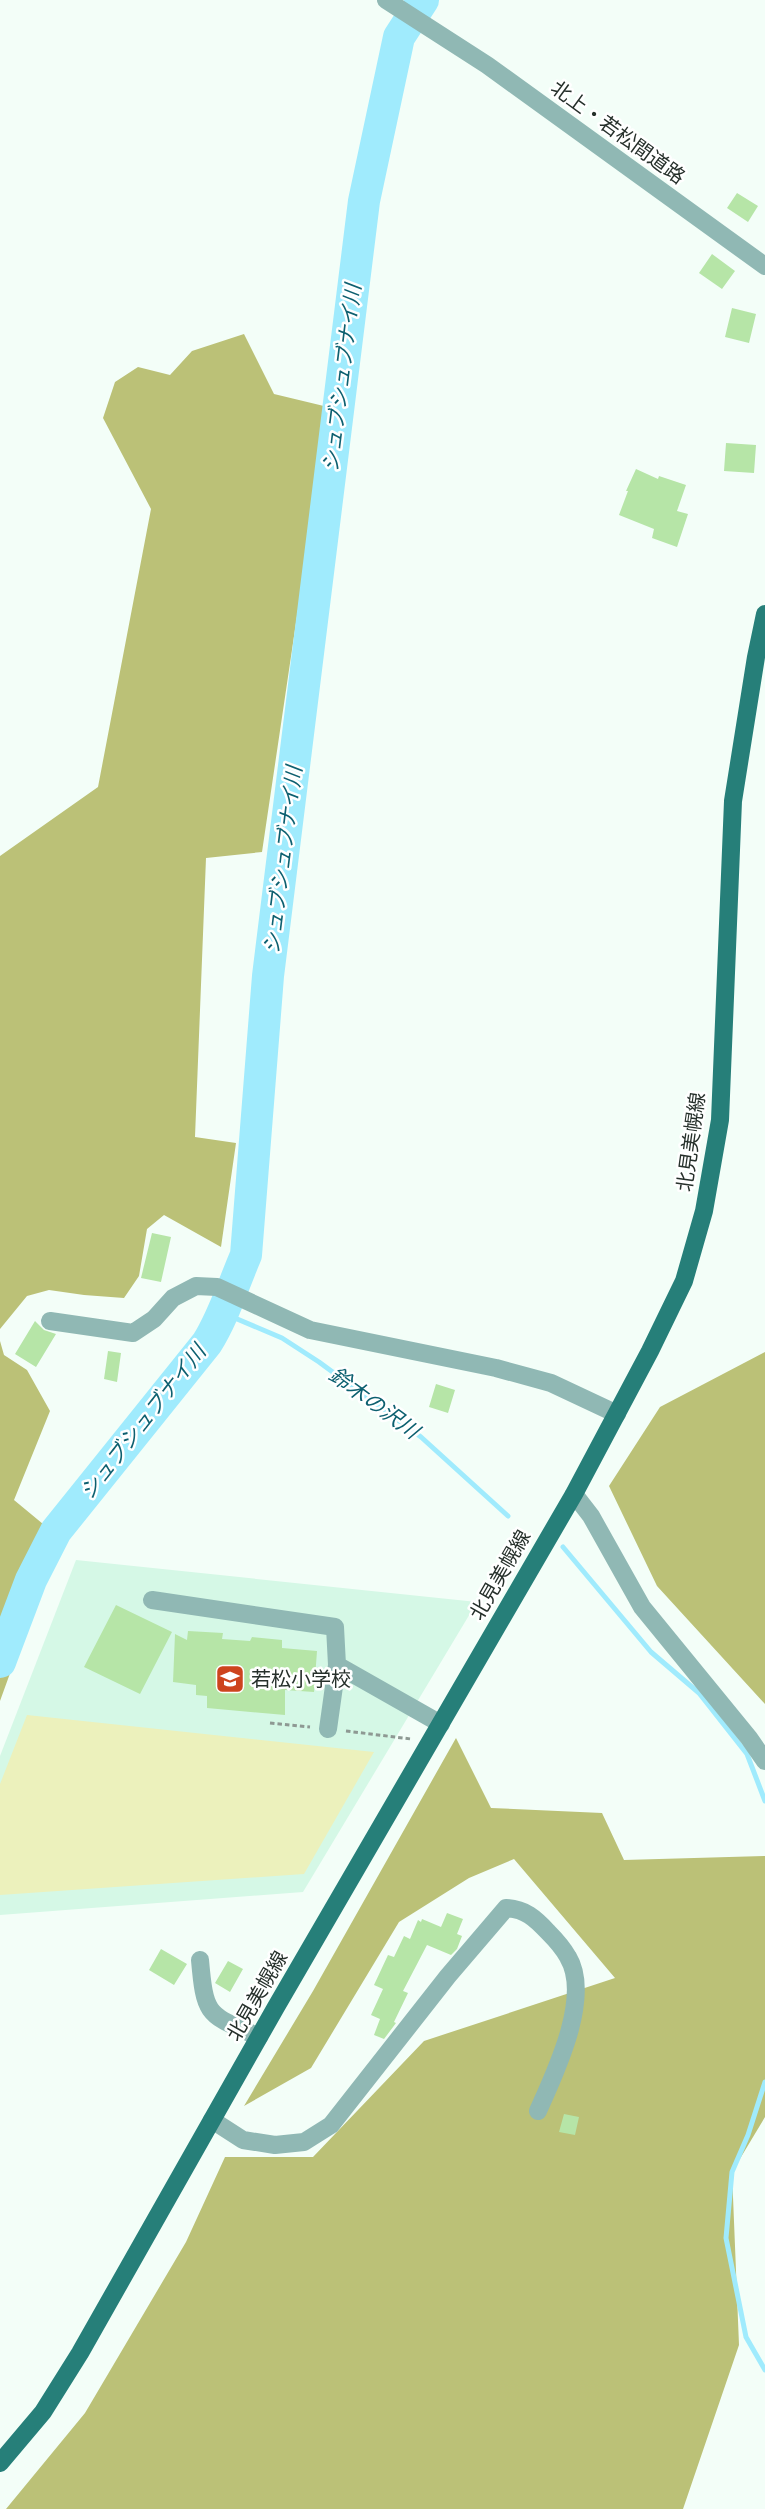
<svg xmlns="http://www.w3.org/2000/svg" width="765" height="2509" font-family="Roboto,'Noto Sans JP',sans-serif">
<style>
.built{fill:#d5f8e6}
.green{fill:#ecf1bc}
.forest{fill:#bbc177}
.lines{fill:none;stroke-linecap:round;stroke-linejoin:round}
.stream{stroke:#a0ebfd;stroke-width:5}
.river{stroke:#a0ebfd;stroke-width:32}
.building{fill:#b6e5a7}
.path{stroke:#8e9993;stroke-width:3;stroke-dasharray:4.5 3;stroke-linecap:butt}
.minor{stroke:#90b8b4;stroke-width:18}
.major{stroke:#267f79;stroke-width:18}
.labels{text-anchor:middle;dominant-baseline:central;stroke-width:5;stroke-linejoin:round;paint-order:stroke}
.street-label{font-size:20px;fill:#26302b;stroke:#fff}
.poi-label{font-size:20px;fill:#26302b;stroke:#fff;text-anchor:start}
.water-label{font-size:21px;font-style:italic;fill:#0d6070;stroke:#fff}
</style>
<rect width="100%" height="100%" fill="#f3fef8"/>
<path class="built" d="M76 1560 477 1602 303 1892 0 1915V1756Z"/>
<path class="green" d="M27 1715 374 1752 304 1874 0 1895V1784Z"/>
<path class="forest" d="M244 334 274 394 328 407 262 852 206 858 195 1137 236 1143 221 1247 164 1215 147 1229 139 1276 124 1298 84 1295 49 1290 27 1296 0 1329V856L98 787 151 509 103 418 115 382 138 367 170 375 192 351Z
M0 1341 4 1355 27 1370 50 1411 14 1500 43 1524 46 1574 0 1701Z
M765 1352V1704L657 1586 609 1486 660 1407Z
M456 1738 491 1808 602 1813 624 1860 765 1856V2117L732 2172 739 2345 683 2509H6L85 2413 186 2242 225 2157H313L424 2041 615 1978 514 1859 469 1878 399 1922 311 2068 244 2106 313 1991Z"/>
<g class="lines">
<path class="stream" d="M223 1313 282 1338 319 1362 421 1437 508 1516
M563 1547 651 1652 699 1693 747 1754 765 1801
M765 2082 748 2135 732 2172 726 2238 746 2337 765 2370"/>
<path class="river" d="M0 1662 31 1580 56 1531 207 1343C224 1316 233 1285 246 1255L268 976 364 201 399 37 423 0"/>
</g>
<path class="building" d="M737 193 758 206 748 222 727 208Z
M712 254 735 271 722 289 699 273Z
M732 308 756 314 749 343 725 337Z
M726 443 756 445 754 473 724 471Z
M636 469 658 479 659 476 686 485 677 511 688 514 677 547 652 538 654 529 619 515 628 491H626Z
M152 1233 171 1237 161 1282 141 1278Z
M35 1321 44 1330 56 1334 36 1367 15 1354Z
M108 1351 121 1353 117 1382 104 1379Z
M436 1384 455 1390 448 1413 429 1407Z
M116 1605 172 1632 140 1694 84 1667Z
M188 1631 223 1633 222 1639 250 1641 252 1637 282 1640V1648L317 1651 314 1692 285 1690V1715L207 1708V1696L196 1695V1685L173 1682 175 1634 187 1640Z
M447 1913 463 1919 457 1934 462 1936 457 1949 451 1955 427 1945 403 1991 408 1993 394 2022 396 2023 384 2039 374 2035 380 2019 371 2015 383 1989 374 1985 388 1955 394 1957 404 1936 410 1939 418 1920 421 1922 422 1919 441 1927Z
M161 1949 187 1964 174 1985 149 1970Z
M228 1961 243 1969 230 1992 215 1983Z
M564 2114 579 2117 575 2135 559 2132Z"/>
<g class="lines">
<path class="path" d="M270 1723 310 1727
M346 1731 411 1739"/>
<path class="minor" d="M386 0 487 65 765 266
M50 1321 133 1333 154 1319 173 1298 196 1286 217 1287 310 1330 496 1368 551 1383 617 1414
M574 1494 591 1516 642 1607 749 1738 765 1761
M152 1600 335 1627 337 1665 441 1724
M328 1729 337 1665
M200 1960C205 2018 208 2014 259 2037
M212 2120 243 2140 275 2145 304 2142 331 2125 448 1976 506 1908C525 1909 535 1918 548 1932 555 1939 563 1948 568 1957 592 1997 555 2073 538 2111"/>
<path class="major" d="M0 2463 43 2412 80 2353 276 2007 574 1494 650 1351 684 1281 704 1211 720 1120 733 801 756 657 765 614"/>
</g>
<defs>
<g id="school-square" transform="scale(1.5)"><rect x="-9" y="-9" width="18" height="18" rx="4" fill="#cd441e" stroke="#fff"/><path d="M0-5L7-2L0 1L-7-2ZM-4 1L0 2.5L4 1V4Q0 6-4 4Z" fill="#fff"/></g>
</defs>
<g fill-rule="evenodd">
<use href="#school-square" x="230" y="1679"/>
</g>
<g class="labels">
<g class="street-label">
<text transform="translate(618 132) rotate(36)">北上・若松間道路</text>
<text transform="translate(691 1142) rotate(-82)">北見美幌線</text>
<text transform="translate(500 1575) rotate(-60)">北見美幌線</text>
<text transform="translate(257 1996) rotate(-60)">北見美幌線</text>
</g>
<g class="poi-label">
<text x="251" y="1679">若松小学校</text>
</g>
<g class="water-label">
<text transform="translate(342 378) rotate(-83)">シュブシュブナイ川</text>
<text transform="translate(283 860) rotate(-83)">シュブシュブナイ川</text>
<text transform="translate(374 1403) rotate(36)">鈴木の沢川</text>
<text transform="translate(143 1422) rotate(-52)">シュブシュブナイ川</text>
</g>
</g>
</svg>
